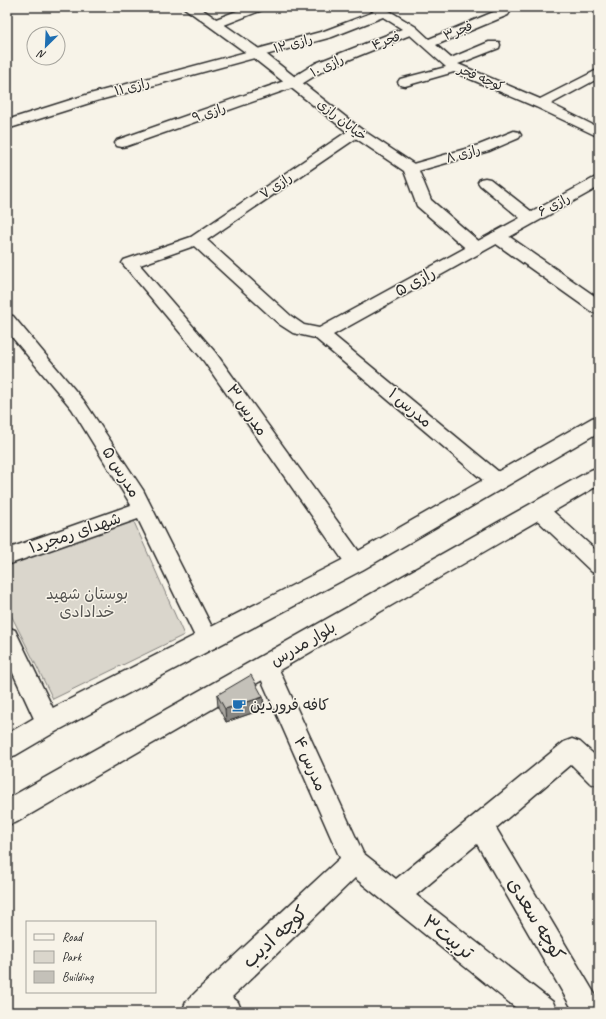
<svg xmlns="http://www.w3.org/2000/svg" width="606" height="1019" font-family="Caveat,'Playpen Sans Arabic',sans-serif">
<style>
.green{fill:#dad6cc;stroke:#82807c}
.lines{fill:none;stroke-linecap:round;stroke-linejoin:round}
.minor-casing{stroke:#2b2b2b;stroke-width:3}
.tertiary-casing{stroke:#2b2b2b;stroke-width:3}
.minor{fill:#f7f3e8;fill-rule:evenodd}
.tertiary{fill:#f7f3e8;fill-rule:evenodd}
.wall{fill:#a9a69f;stroke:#2b2b2b}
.shaded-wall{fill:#898782;stroke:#2b2b2b}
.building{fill:#c4c1b9;stroke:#2b2b2b}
.labels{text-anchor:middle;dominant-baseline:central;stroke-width:3;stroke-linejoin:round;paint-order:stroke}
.far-street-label{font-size:13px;fill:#2b2b2b;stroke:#f7f3e8}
.street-label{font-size:16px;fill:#2b2b2b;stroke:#f7f3e8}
.park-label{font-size:16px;fill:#575653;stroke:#f7f3e8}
.poi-label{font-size:16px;fill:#2b2b2b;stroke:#f7f3e8;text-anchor:start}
.near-street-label{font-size:19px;fill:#2b2b2b;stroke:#f7f3e8}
</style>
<rect width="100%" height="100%" fill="#f7f3e8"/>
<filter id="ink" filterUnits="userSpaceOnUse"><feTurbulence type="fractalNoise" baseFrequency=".025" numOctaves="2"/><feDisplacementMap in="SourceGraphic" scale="8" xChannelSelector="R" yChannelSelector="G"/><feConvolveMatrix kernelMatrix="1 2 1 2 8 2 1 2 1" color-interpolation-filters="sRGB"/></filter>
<g filter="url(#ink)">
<path class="green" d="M130 513 184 635 53 699 7 607V554Z"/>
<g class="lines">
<g class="minor-casing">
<path id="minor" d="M247 7H264L262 10 219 27H211L209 24 211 21Z
M368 7H383L416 27 429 39 496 11 492 7H505L510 12 508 15 436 45 451 58 489 42H499L500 45 499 48 458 64 540 99 599 69V78L551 104 599 128V137L536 107 454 72 405 86 400 85 398 82 400 79 446 67 410 35 326 69 300 85 127 146 122 147 117 146 115 143 117 140 290 79 316 63 402 29 383 17 332 37 96 101 7 129V120L86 95 324 31 374 12Z
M356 128 361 129 363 132 361 135 207 240 291 316 304 325 319 328 520 218 480 185 478 182 480 179 485 178 490 179 532 212 594 178 599 177V187L333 335 505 477 508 482 505 487 498 489 491 487 315 338 293 333 279 324 194 246 140 265 215 352 363 557 366 563 363 569 356 571 349 569 203 360 122 263 124 260 191 237 351 129Z
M514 131 519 132 521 135 519 138 489 151 411 173 406 172 404 169 406 166 479 145Z
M7 315 13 316 84 401 143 490 219 641 216 647 208 650 200 647 138 519 7 565V549L131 505 72 409 7 331Z
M539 503 546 505 599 553V574L592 572 532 515 529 510 532 505Z
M7 627 15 630 60 723 56 730 48 733 40 730 36 723 7 660Z
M266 656 274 658 277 665 363 853 396 879 564 742 572 739 580 742 599 759V786L590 783 571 764 496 828 599 1001V1012H574L477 844 416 895 553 1002 557 1012H521L355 878 232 997 238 1002 242 1012H182L186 1002 202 986 340 858 255 665 258 658Z"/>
</g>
<g class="tertiary-casing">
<path id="tertiary" d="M183 7H199L262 51 361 129 417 166 431 200 482 244 485 248 482 252 476 253 470 252 417 206 404 171 351 135 252 57Z
M498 232 504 233 599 299V314L592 312 492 241 489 237 492 233Z
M599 416V432L364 569 57 731 16 755 7 758V734L39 715 348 557 592 418Z
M599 467V485L17 822 7 825V799L591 470Z"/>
</g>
<use href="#minor" class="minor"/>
<use href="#tertiary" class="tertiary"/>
</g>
<path class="wall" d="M217 695 263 697 264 709 226 722 218 707Z"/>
<path class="shaded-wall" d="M263 697 264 709 226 722 225 709Z"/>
<path class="building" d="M251 675 263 697 225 709 217 695Z"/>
</g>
<defs>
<g id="cafe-bare" transform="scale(1.08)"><path d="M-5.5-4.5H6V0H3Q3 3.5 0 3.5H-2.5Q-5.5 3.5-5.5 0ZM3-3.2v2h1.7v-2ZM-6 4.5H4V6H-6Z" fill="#1f6fb2" stroke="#f7f3e8" stroke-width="2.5" paint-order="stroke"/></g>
</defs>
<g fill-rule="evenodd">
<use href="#cafe-bare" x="239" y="705"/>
</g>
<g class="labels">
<g class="far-street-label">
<text transform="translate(458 31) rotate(-23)">فجر۳</text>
<text transform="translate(386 41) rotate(-21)">فجر۴</text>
<text transform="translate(293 44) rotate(-16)">رازی ۱۲</text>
<text transform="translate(327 66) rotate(-26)">رازی ۱۰</text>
<text transform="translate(481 78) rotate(23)">کوچه فجر</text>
<text transform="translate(132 87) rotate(-15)">رازی ۱۱</text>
<text transform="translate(209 113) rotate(-19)">رازی ۹</text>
<text transform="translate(342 120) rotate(38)">خیابان رازی</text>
<text transform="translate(463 154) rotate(-16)">رازی ۸</text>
<text transform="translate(276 186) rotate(-34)">رازی ۷</text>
<text transform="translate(554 205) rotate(-28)">رازی ۶</text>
</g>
<g class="street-label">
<text transform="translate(415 282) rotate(-29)">رازی ۵</text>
<text transform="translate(410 408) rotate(40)">مدرس ۱</text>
<text transform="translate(247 410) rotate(55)">مدرس ۳</text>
<text transform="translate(121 472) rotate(58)">مدرس ۵</text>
<text transform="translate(75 533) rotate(-19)">شهدای رمجرد۱</text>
<text transform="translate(303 644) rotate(-30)">بلوار مدرس</text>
<text transform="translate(310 764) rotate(66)">مدرس ۴</text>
</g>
<g class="park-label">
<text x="87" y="594">بوستان شهید<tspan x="87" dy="18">خدادادی</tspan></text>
</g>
<g class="poi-label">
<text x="250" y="705">کافه فروردین</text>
</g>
<g class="near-street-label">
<text transform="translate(536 919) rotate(59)">کوچه سعدی</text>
<text transform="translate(275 937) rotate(-43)">کوچه ادیب</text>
<text transform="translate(448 937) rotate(38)">تربیت۳</text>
</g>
</g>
<rect width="606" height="1019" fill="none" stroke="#f7f3e8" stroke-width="24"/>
<rect x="12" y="12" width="582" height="995" fill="none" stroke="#2b2b2b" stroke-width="1.5" filter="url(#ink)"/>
<rect x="26" y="921" width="130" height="72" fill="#f7f3e8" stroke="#a5a39c"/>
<rect x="34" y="934" width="20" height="6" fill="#f7f3e8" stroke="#a5a39c"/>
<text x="62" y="941" font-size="12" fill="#2b2b2b">Road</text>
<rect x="34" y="951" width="20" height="12" fill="#dad6cc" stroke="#a5a39c"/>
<text x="62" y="961" font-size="12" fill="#2b2b2b">Park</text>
<rect x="34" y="971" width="20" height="12" fill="#c4c1b9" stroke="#a5a39c"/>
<text x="62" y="981" font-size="12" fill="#2b2b2b">Building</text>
<g transform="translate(46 46) rotate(204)"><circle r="19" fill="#f7f3e8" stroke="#a5a39c"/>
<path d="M0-3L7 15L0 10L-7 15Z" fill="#1f6fb2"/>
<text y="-6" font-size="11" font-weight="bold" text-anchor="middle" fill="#2b2b2b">N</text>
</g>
</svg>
